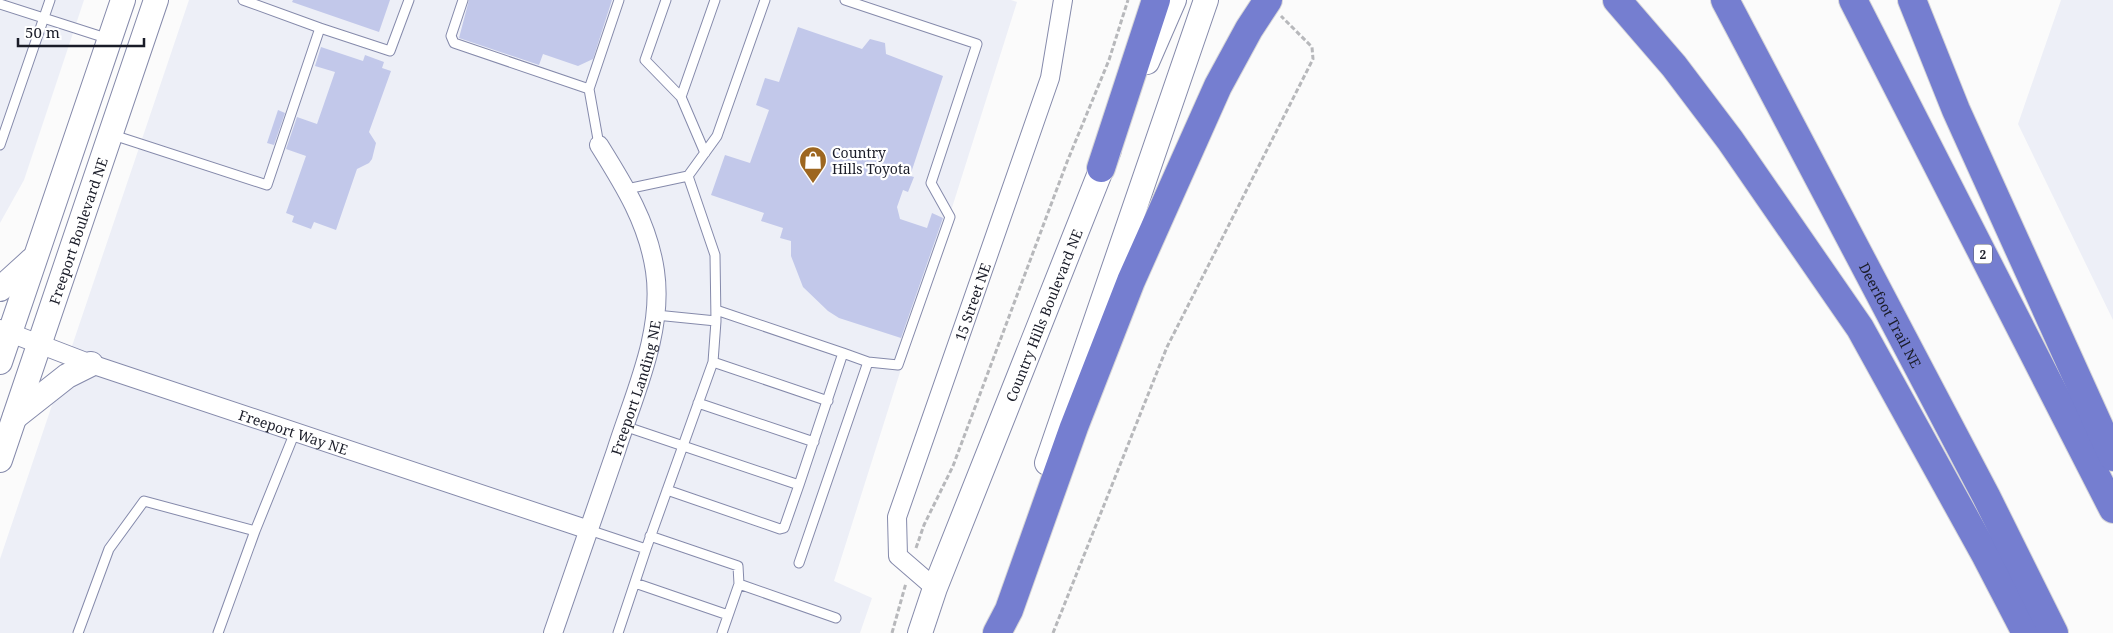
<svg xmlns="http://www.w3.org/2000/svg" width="2113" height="633" font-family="'Noto Serif',serif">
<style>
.built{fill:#edeff7}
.building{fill:#c2c8ea}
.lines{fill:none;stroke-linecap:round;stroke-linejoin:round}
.lane-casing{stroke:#858aab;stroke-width:11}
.street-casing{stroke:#858aab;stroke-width:20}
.secondary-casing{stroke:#858aab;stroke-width:26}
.highway-casing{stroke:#d6d6d8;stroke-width:30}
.path{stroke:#b7b8bb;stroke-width:3;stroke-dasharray:5 2.5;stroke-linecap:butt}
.lane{stroke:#fff;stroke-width:9}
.street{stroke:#fff;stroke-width:18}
.secondary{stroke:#fff;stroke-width:24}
.highway{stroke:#757ed0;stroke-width:28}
.labels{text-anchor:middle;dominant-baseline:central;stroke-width:4.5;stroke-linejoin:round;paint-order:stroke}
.shield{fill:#fff;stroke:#5f6068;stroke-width:1}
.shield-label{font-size:12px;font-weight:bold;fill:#1a1c28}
.poi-label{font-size:14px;fill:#1a1c28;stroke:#fff;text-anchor:start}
.street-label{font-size:14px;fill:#1a1c28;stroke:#fff}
</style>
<rect width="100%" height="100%" fill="#fbfbfb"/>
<path class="built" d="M0 0H84L24 180 0 223Z
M189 0H1011L1017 2 834 581 872 598 860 633H0V559Z
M2061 0H2113V320L2018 124Z"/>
<path class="building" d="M293 0H390L379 32 292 2Z
M469 0H612L593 59 578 66 543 54 539 65 459 38Z
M798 27 862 49 870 39 885 43 886 54 943 76 910 176 914 177 908 192 903 190 897 207 900 219 927 228 932 213 943 218 901 338 839 318 828 311 803 287 791 256V241L780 238 783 228 761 221 764 213 711 195 725 155 750 163 769 110 756 105 765 78 779 82Z
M321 47 363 61 365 55 384 62 382 68 391 71 369 132 376 143 372 159 369 163 357 169 336 230 314 222 311 229 292 222 294 216 286 213 306 156 286 149 297 117 317 124 335 72 315 66Z
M278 110 285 113 274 145 267 143Z"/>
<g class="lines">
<g class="lane-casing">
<path id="lane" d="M463 0 451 36 454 43 589 89
M666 0 645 60 681 97
M845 0 977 44 931 183 950 217 898 365 868 362
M0 4 109 39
M320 28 390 51 409 0
M110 134 267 185 320 28 243 0
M0 145 50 0
M599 145 589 89 619 0
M705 153 681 97 715 0
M688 176 717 136 765 0
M627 189 688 176 715 255 716 321 713 362 646 549
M716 310 843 353
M656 315 716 321
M713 362 828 401
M698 403 814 442
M624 426 799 485 784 528 780 529 667 490
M799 485 843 353 868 362 799 563
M589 530 646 549 618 633
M650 536 738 566 739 584
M635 583 728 615
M78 633 109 549 144 501 255 531 295 432
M218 633 255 531
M722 633 739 584 836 618"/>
</g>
<g class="street-casing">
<g id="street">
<path id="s1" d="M0 329 91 364 589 530"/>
<path id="s2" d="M935 588 898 556 897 517 1050 78 1063 0"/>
<path id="s3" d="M553 633C574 572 595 511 616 451 634 394 664 332 655 271 648 223 624 185 599 145"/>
</g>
</g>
<g class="secondary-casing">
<g id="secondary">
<path d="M1147 62 1174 0"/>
<path d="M0 289 32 260"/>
<path d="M0 362 123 0"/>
<path d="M15 417 67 376 91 364"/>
<path id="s4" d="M0 460 156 0"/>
<path d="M1047 463 1206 0"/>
<path id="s5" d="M920 633 935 588 1109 150"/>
</g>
</g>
<g class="highway-casing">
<g id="highway">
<path d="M1617 0 1674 66 1730 140 1860 328 1986 556 2026 633"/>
<path id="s6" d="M1725 0 1986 496 2054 633"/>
<path d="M1853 0 2113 509"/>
<path d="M1912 0 1956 110 2113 457"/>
<path d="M1101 168 1156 0"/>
<path d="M997 633 1009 610 1074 427 1131 281 1218 86 1249 29 1268 0"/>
</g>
</g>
<path class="path" d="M916 548 924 525 953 466 1067 162 1109 60 1128 0
M892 633 906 583
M1053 633 1167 347 1313 59 1312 47 1281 16"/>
<use href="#lane" class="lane"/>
<use href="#street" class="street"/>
<use href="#secondary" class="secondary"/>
<use href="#highway" class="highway"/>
</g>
<defs>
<g id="shop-pin" transform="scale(1.4375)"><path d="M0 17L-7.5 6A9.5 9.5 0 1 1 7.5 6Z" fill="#9d6620" stroke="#fff"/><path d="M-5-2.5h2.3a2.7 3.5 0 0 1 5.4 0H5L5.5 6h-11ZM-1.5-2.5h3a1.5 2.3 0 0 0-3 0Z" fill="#fff"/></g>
</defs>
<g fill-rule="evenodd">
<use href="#shop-pin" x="813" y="160"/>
</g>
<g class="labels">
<rect class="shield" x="1974" y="244.5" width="18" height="19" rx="4"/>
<g class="shield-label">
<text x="1983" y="254">2</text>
</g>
<g class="poi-label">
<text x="832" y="152">Country<tspan x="832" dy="16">Hills Toyota</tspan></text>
</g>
<g class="street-label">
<text stroke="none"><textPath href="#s4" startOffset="242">Freeport Boulevard NE</textPath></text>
<text stroke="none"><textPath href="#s2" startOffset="316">15 Street NE</textPath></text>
<text stroke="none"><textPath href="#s5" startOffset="341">Country Hills Boulevard NE</textPath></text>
<text stroke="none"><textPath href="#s6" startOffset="356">Deerfoot Trail NE</textPath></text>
<text stroke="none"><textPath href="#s3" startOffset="259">Freeport Landing NE</textPath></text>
<text stroke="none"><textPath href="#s1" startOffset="311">Freeport Way NE</textPath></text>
</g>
</g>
<path d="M18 38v8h126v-8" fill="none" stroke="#1a1c28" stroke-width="2.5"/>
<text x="25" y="38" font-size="15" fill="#1a1c28" stroke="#ffffff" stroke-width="4" paint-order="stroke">50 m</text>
</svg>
